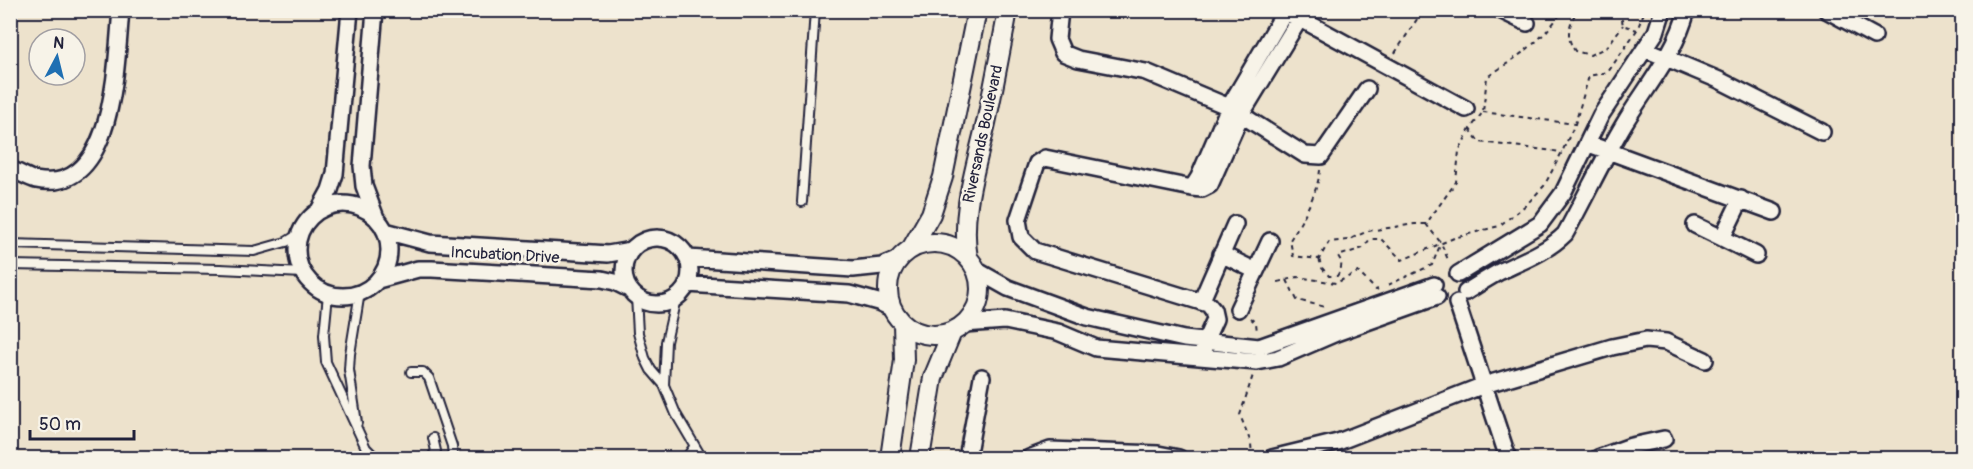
<svg xmlns="http://www.w3.org/2000/svg" width="1973" height="469" font-family="Pangolin,sans-serif">
<style>
.lines{fill:none;stroke-linecap:round;stroke-linejoin:round}
.service-casing{stroke:#22223b;stroke-width:12}
.minor-casing{stroke:#22223b;stroke-width:20}
.tertiary-casing{stroke:#22223b;stroke-width:22}
.path{stroke:#22223b;stroke-width:2;stroke-dasharray:4.5 4.5;stroke-linecap:butt}
.service{stroke:#f7f3e8;stroke-width:8}
.minor{stroke:#f7f3e8;stroke-width:15}
.tertiary{stroke:#f7f3e8;stroke-width:18}
.labels{text-anchor:middle;dominant-baseline:central;stroke-width:5;stroke-linejoin:round;paint-order:stroke}
.street-label{font-size:16px;fill:#22223b;stroke:#f7f3e8}
</style>
<rect width="100%" height="100%" fill="#ede2cc"/>
<filter id="ink" filterUnits="userSpaceOnUse"><feTurbulence type="fractalNoise" baseFrequency=".0167" numOctaves="2"/><feDisplacementMap in="SourceGraphic" scale="12" xChannelSelector="R" yChannelSelector="G"/><feConvolveMatrix kernelMatrix="1 2 1 2 8 2 1 2 1" color-interpolation-filters="sRGB"/></filter>
<g filter="url(#ink)">
<g class="lines">
<g class="service-casing">
<path id="service" d="M802 202 815 10
M10 244 254 251 286 242 299 234
M10 265 220 269 303 273
M328 294 324 335 326 362 366 448 374 456 380 458
M636 296 638 333 645 358 651 370 664 385 676 414 702 458
M411 372H423L429 378 452 446 453 458
M664 385 666 342 676 298
M357 423 349 370 350 354 360 292
M431 458 436 451 433 438
M686 458 694 447"/>
</g>
<g class="minor-casing">
<path id="minor" d="M375 10 362 166 364 186 376 218
M1060 10 1057 39 1063 53 1078 59 1146 72 1229 107 1305 155 1321 156 1367 89
M1277 10 1299 18 1466 109
M1500 10 1527 23
M1826 10 1874 36
M1645 49 1719 80 1822 132
M1589 144 1774 212
M10 169C19 172 28 178 36 180 116 196 116 60 121 10
M1192 188 1199 177 1229 107 1286 10
M297 250a46 46 0 1 1 92 0a46 46 0 1 1-92 0Z
M319 210 330 190 335 174 350 10
M1695 225 1722 238 1741 199
M385 231 430 243 593 253 608 254 631 250
M1722 238 1756 255
M624 271a33 33 0 1 1 66 0a33 33 0 1 1-66 0Z
M1221 254 1256 271 1270 241
M688 258 853 269 882 266 899 259
M976 270 1008 288 1087 317 1184 339 1259 347 1434 285
M1458 274 1540 224 1563 193 1601 115 1656 32 1663 10
M378 280 418 269H432L602 279 615 282 629 289
M687 284 849 294 878 302 893 309
M1466 292C1477 285 1488 278 1499 272 1522 261 1547 252 1565 234 1585 198 1603 159 1624 124 1646 87 1676 53 1687 10
M1201 302 1235 224
M1457 303 1508 458
M1238 309 1256 271
M964 324 1005 321 1058 332 1096 348 1257 362 1278 358 1336 333 1437 297
M1202 357 1205 341 1215 319 1213 310 1208 304 1035 251 1021 237 1018 220 1037 163 1045 158 1192 188 1202 189 1210 185 1241 115 1305 10
M967 458 982 377
M1029 458 1050 450 1158 454 1179 458
M1272 458 1338 442 1484 385 1612 347 1646 340 1666 342 1705 360
M1598 458 1631 446 1664 439"/>
</g>
<g class="tertiary-casing">
<path id="tertiary" d="M888 289a46 46 0 1 1 92 0a46 46 0 1 1-92 0Z
M911 249 931 214 943 177 977 10
M968 258C960 213 976 167 986 123 994 86 1001 48 1008 10
M890 458 904 360 903 323
M920 458 933 378 952 332"/>
</g>
<path class="path" d="M1569 10 1575 14 1578 10
M1620 10 1623 25 1637 30
M1575 14C1568 28 1566 38 1575 51L1590 55 1607 47 1623 25
M1395 53 1423 10
M1483 112 1575 124
M1470 129 1479 142 1562 152
M1320 170C1318 192 1302 221 1290 240L1293 256 1319 259 1329 242 1348 240 1368 231 1415 224H1426L1456 182 1459 151 1470 129 1483 112 1487 77C1517 57 1542 42 1563 10
M1426 224 1441 243 1449 262
M1319 259 1322 268 1329 276H1337C1342 268 1343 263 1338 256L1363 248 1370 239H1381L1402 260 1454 238 1499 226 1526 205 1544 186 1562 152 1575 124 1589 76 1608 72 1637 30 1645 10
M1287 280 1297 300 1325 307
M1278 282 1298 277 1336 283 1358 272 1376 290 1378 289
M1388 285 1432 265 1441 243
M1250 318 1256 323 1257 332
M1252 458 1251 443 1240 415 1253 375"/>
<use href="#service" class="service"/>
<use href="#minor" class="minor"/>
<use href="#tertiary" class="tertiary"/>
</g>
</g>
<g class="labels">
<g class="street-label">
<text transform="translate(983 134) rotate(-78)">Riversands Boulevard</text>
<text transform="translate(505 255) rotate(3)">Incubation Drive</text>
</g>
</g>
<rect width="1973" height="469" fill="none" stroke="#f7f3e8" stroke-width="36"/>
<rect x="18" y="18" width="1937" height="433" fill="none" stroke="#22223b" stroke-width="2" filter="url(#ink)"/>
<g transform="translate(57 57) rotate(7)"><circle r="28" fill="#f7f3e8" stroke="#a29fa3" stroke-width="1.5"/>
<path d="M0-4.5L10 22L0 15L-10 22Z" fill="#1f6fb2"/>
<text y="-9" font-size="16" font-weight="bold" text-anchor="middle" fill="#22223b">N</text>
</g>
<path d="M30 430v9h104v-9" fill="none" stroke="#22223b" stroke-width="3"/>
<text x="39" y="430" font-size="18" fill="#22223b" stroke="#f7f3e8" stroke-width="4.5" paint-order="stroke">50 m</text>
</svg>
